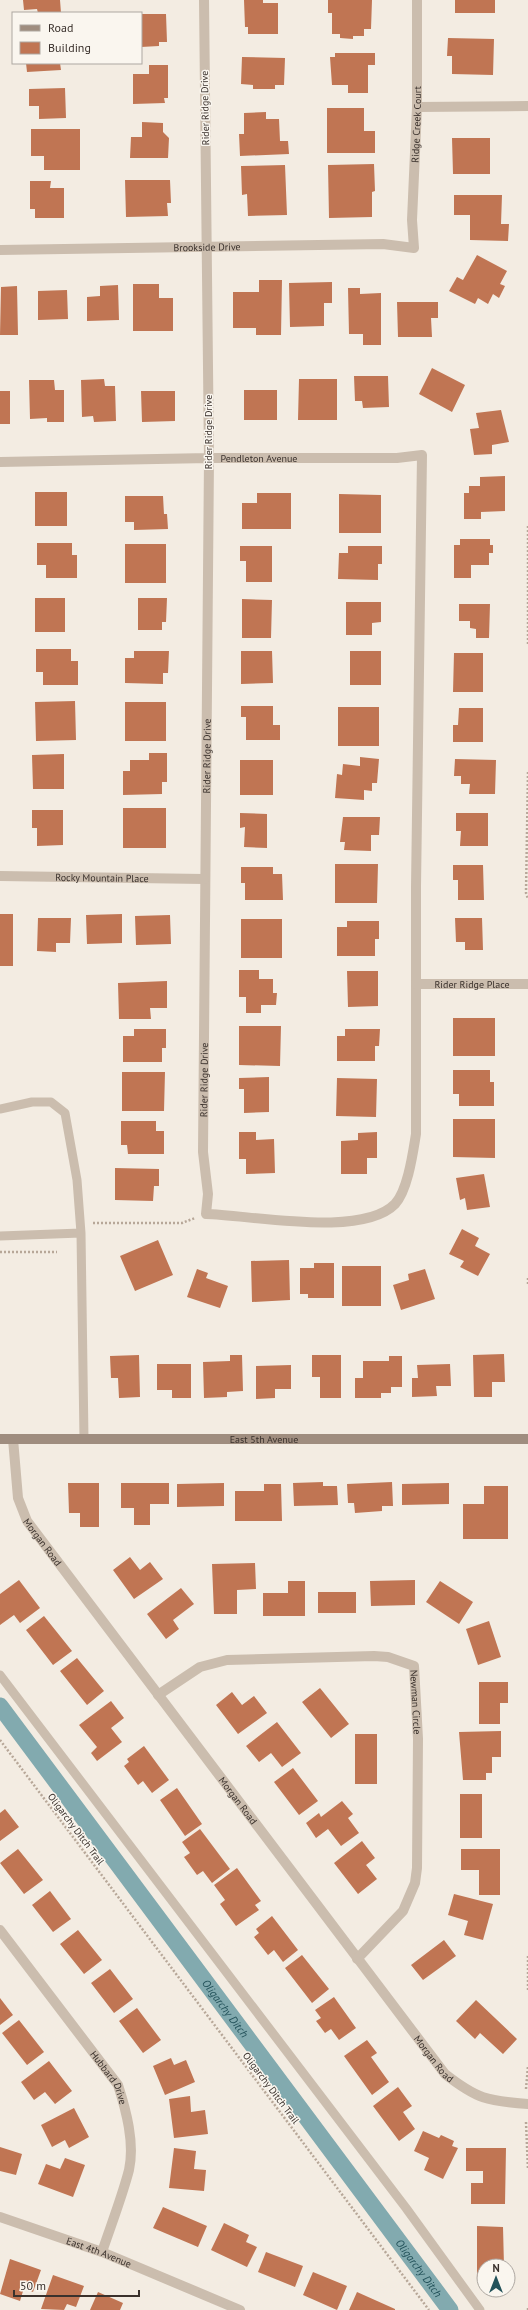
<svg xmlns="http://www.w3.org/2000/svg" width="528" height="2310" font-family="'PT Sans',sans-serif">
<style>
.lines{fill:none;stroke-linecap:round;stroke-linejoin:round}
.canal{stroke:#82aaaf;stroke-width:17}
.building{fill:#c07553}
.path{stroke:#b7a798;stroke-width:2.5;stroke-dasharray:2 2;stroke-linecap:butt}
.lane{stroke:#cbbdae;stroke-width:9}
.street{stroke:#cbbdae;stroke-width:10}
.secondary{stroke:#9f8d7f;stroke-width:10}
.labels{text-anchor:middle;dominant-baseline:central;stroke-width:3;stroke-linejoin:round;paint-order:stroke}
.street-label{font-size:10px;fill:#3a312c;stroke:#faf6ef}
.water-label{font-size:11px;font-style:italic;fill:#23525a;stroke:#faf6ef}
</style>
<rect width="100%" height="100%" fill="#f3ece2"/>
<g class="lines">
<path class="canal" id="s1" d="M0 1706 450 2310"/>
</g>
<path class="building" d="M23 0H60L61 13H38L37 9 24 10Z
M244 0H263V3H278V34H248V27H245Z
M328 0H372L371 29H364V36H353V39L340 38V34H332V13H328Z
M455 0H495V13H455Z
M141 14H166L167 42H159V46L141 47Z
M448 38 494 39 493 75 452 74V56H447Z
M335 53H375V65H368V93H348V85H332L330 57H335Z
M242 57 285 58 284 85H275V89H253V85L241 84Z
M26 63H60L61 70 27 72Z
M149 65H168V98H164L165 103 133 104V74H149Z
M65 88 66 118 39 119V106H29V89Z
M327 108H364V131H375V153H327Z
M266 112V119H279L280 141H288L289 154 240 156 239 134H244V113Z
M142 122 163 123V132L169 138 168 158H130L131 137H142Z
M31 129H80V170H44V156H31Z
M452 138H490V174H453Z
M374 164 375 191 372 192V217L329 218 328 165Z
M285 165 287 215 248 216 247 194 242 195 241 166Z
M125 180H170L171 203H167L168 216 126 217Z
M30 181H51L50 188H64V218H35V209H30Z
M454 195H502L501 224H509L508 241 470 240V215H454Z
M477 255 507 271 500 284 505 286 499 298 493 294 488 304 478 298 475 304 449 291 457 277 463 280Z
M259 280H282L281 335H256V328H233V292H259Z
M332 282V303H324V326L290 327 289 283Z
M133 284H159V298H173V331H133Z
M118 285 119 320 87 321V297L100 296V286Z
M17 286 18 335H0L1 287Z
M348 288H360V294L381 293V345H363V334H349Z
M67 290 68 319 38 320V291Z
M397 302H438V318H431L432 337H398Z
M432 368 465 385 452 412 419 394Z
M354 376H388L389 407 363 408 362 401H355Z
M104 379 105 386H115L116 421 94 422 93 416 82 417 81 380Z
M299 379H337V420H298Z
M29 380H54L55 390H64V422H47V418L30 419Z
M244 390H277V420H244Z
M0 391H10V424H0Z
M141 391H175V421L142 422Z
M501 410 509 442 492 445V454L474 455 470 429 479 428 476 413Z
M505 476V511L481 512V519H464V493H469V486H480V477Z
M35 492H67V526H35Z
M257 493H291V529H242V503H257Z
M339 494 381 495V533H339Z
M125 496H163L164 514H167L168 529 134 530V522H125Z
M460 539H490V545H493V553H489V565H471V578H454V545H460Z
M37 543H72V555H77V578H46V565H37Z
M125 544H166V583H125Z
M240 546H272V582H246V561H240Z
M348 546H382V564H378V580L338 579 339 553H348Z
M35 598H65V632H35Z
M138 598H167L166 622H162V630H138Z
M242 599 272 600 271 638H242Z
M346 602H381V622L372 623V635H346Z
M459 604H490L489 638H476V629L470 628V621H459Z
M36 649H71V661H78V685H43V672H36Z
M134 651H169L168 673H163V684L125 683V658H134Z
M241 651H272L273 683 241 684Z
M350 651H381V685H350Z
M454 653H483V692H453Z
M75 701 76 740 36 741 35 702Z
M125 702H166V741H125Z
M241 706H273V725H280V740H246V717H241Z
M338 707H379V746H338Z
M459 708H483V742H453V725H458Z
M149 753H167V782H162V794L123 795V771H130V760H149Z
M64 754V789H33L32 755Z
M360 757 379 759 377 783H372V791L364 790V800L335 798 337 774 342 775 343 764 360 766Z
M455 759 496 760 495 794H469L470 784H461V776H454Z
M240 760H273V795H240Z
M123 808H166V848H123Z
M32 810H63V845L37 846V828H32Z
M240 813 267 814V848L244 847 245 827 240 828Z
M456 813H488V846H460L461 831H456Z
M343 817H380L379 835H371V851L344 850 345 842H340Z
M335 864H378L377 903H335Z
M453 865H483L484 900H458V880H453Z
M241 867H273V874H282L283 900H245V883H241Z
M0 914H13V966H0Z
M122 914V943L87 944 86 915Z
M170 915 171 944 136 945 135 916Z
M38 918H71L70 943H56V952L37 951Z
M455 918H482L483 950H465V942H456Z
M241 919H282V958H241Z
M347 921H379V939H375V956H337V927H347Z
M239 970H259V979H273V993H277L276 1005H261V1013H246V997H239Z
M347 971H378V1006L348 1007Z
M167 981V1008H150L151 1019H119L118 983Z
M453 1018H495V1056H453Z
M239 1026H281L280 1066 239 1065Z
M134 1029H166V1048H162V1062H123V1036H134Z
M345 1029H380L379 1046H375V1061H337V1036H345Z
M453 1070H490V1082H494V1106H459V1094H453Z
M122 1072H165L164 1111H122Z
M269 1077V1112L244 1113V1089H239V1078Z
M337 1078 377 1079 376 1117 336 1116Z
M453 1119H495V1158L453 1157Z
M121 1121H156V1131H164V1154H128L127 1145H121Z
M239 1132H256V1140L274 1139 275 1173 246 1174V1159H239Z
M377 1132V1158H367V1174H341V1141L358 1140V1133Z
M115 1168 159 1169V1186H154L153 1201 115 1200Z
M484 1174 490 1207 467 1210 465 1198 460 1200 456 1178Z
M462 1229 479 1238 475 1246 490 1254 478 1276 460 1267 464 1261 449 1254Z
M158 1240 173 1275 135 1291 120 1256Z
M289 1260 290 1300 252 1302 251 1261Z
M314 1263H334V1298H308V1294H300V1268H314Z
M342 1266H381V1306H342Z
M197 1269 208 1273 206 1278 228 1286 220 1308 187 1297Z
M425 1269 435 1299 401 1310 393 1285 409 1280 408 1274Z
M504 1354 505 1382H492V1397H474L473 1355Z
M139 1355 140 1397 119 1398 118 1378H111L110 1356Z
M230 1355H242L243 1391 227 1392V1397L204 1398 203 1362 230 1361Z
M312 1355H341V1398H320V1377H312Z
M389 1356H402V1387H391V1393H381V1398H355V1378H363V1361H389Z
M157 1364H191V1398H172V1390H157Z
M450 1364 451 1386H436L437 1396 412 1397V1378H418L417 1365Z
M291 1365V1389H275V1398L256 1399V1366Z
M323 1482V1486H337L338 1505 294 1506 293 1483Z
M392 1482 393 1506H382V1511L355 1513 354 1503H348L347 1484Z
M68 1483H99V1527H80V1513H69Z
M121 1483H169V1504H150V1525H134V1508H121Z
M224 1483V1506L177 1507V1484Z
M449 1483V1504L402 1505V1484Z
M264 1484H281L282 1521H235V1491H264Z
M484 1486H508V1539H463V1504H484Z
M130 1557 140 1570 150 1562 163 1579 134 1599 113 1570Z
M255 1563 256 1589 237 1590V1614H214L212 1564Z
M19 1580 40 1608 20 1623 14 1615 0 1625V1594Z
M415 1580V1605L371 1606 370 1581Z
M288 1581H305V1616H263V1593H288Z
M440 1581 473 1602 459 1624 426 1602Z
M181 1588 194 1604 173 1620 179 1629 166 1639 147 1614Z
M318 1592H356V1613H318Z
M44 1616 72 1651 53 1665 26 1630Z
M489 1621 501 1657 478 1665 466 1629Z
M77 1658 104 1691 87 1705 60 1671Z
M479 1682H508V1703H500V1724H479Z
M320 1688 349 1724 331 1738 302 1702Z
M232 1692 242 1705 254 1696 267 1713 238 1734 216 1705Z
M111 1701 124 1718 111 1728 122 1742 97 1761 91 1753 97 1747 79 1725Z
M277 1722 301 1753 282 1767 271 1753 259 1762 246 1746Z
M501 1731V1757H492V1773H486V1780H463L459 1732Z
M355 1734H377V1784H355Z
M144 1746 169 1780 152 1793 143 1781 138 1785 124 1766 129 1762 127 1759Z
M293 1768 318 1801 299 1815 274 1782Z
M177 1788 202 1824 185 1836 160 1800Z
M460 1794H482V1838H460Z
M342 1801 353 1814 348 1818 359 1833 341 1846 328 1829 316 1838 306 1823 319 1813 321 1817Z
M5 1809 19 1827 0 1841V1813Z
M200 1829 230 1869 212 1883 203 1871 197 1875 184 1857 190 1853 182 1842Z
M362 1841 375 1858 366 1865 377 1879 358 1894 334 1863Z
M18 1849 43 1880 24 1894 0 1863Z
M461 1849H500V1895H479V1870H461Z
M237 1868 261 1901 255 1905 259 1910 236 1926 220 1904 225 1900 214 1885Z
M50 1891 71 1919 53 1932 32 1905Z
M454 1894 493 1904 483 1940 464 1935 468 1921 448 1915Z
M272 1916 298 1950 283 1962 274 1950 268 1955 254 1937 259 1933 256 1929Z
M78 1930 102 1960 84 1974 60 1944Z
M444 1940 456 1956 423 1980 411 1965Z
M302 1955 329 1989 312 2003 285 1968Z
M110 1969 133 1999 114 2013 91 1983Z
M334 1997 356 2028 339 2040 331 2029 325 2033 316 2021 321 2018 315 2010Z
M0 1998 13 2015 0 2025Z
M476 2000 517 2039 503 2054 480 2033 475 2039 456 2021Z
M137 2008 161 2040 143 2053 119 2021Z
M19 2020 44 2052 27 2065 2 2033Z
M367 2040 377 2053 371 2057 389 2082 372 2095 344 2056Z
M171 2058 174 2065 186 2060 195 2082 165 2095 153 2066Z
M49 2061 72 2091 55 2104 45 2092 34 2100 21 2082Z
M398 2087 412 2106 403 2112 415 2129 399 2141 373 2106Z
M190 2096 191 2112 205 2110 208 2134 174 2138 169 2099Z
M74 2108 89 2137 69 2148 65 2140 52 2147 41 2125Z
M423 2131 439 2138 441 2135 454 2141 452 2146 458 2148 443 2179 424 2170 429 2158 414 2151Z
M0 2147 22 2154 16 2175 0 2171Z
M174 2148 196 2151 194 2169 206 2170 204 2191 169 2188Z
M466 2148H506L505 2204H471V2183H483V2171H466Z
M65 2158 85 2165 73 2197 38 2184 46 2164 60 2169Z
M163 2207 207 2226 198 2247 153 2228Z
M224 2223 249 2235 246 2242 257 2247 247 2267 211 2250Z
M477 2226 503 2227 504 2266H484V2279H477Z
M266 2252 303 2266 295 2287 258 2272Z
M10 2259 41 2270 33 2292 24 2288 20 2301 0 2294Z
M313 2272 347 2286 337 2310 303 2295Z
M53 2275 84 2286 76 2307 67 2304 64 2310 41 2309Z
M98 2292 123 2303 120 2310H90Z
M357 2292 395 2309V2310H349Z"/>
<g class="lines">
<path class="path" d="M528 526V646
M528 772 526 893 528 899
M93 1223H182L195 1218
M0 1252H57
M528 1278V1285
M0 1740 429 2310
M528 1956V1992
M526 2089 528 2066
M526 2122 528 2170
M528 2310V2308"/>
<path class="lane" d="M0 1109 32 1102H51L65 1113 77 1180 81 1233 84 1439
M0 1236 81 1233
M0 1675 406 2208 480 2310"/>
<g class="street">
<path d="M417 107 528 106"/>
<path id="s2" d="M0 250 383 244 414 248 412 220 417 107V0"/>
<path id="s3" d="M0 462 209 458H397L422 455 416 887V1134C413 1152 408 1190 395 1204 362 1238 251 1215 206 1214L208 1194 203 1152 209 458 204 0"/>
<path id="s4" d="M0 876 204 879"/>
<path id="s5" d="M416 984H528"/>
<path id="s6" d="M13 1439 18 1498 27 1521 445 2074C477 2099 487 2101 528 2104"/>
<path id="s7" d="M158 1695 200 1667 227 1660 374 1656 388 1657 414 1666 418 1739 417 1868 415 1883 403 1911 357 1959"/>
<path id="s8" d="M0 1930 118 2085C126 2110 135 2143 129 2170 122 2197 111 2225 102 2252"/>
<path id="s9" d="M0 2217 102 2252 240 2310"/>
</g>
<path class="secondary" id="s10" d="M0 1439H528"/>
</g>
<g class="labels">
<g class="street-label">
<text transform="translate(205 108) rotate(-91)">Rider Ridge Drive</text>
<text stroke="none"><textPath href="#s2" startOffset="538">Ridge Creek Court</textPath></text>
<text stroke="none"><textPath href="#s2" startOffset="207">Brookside Drive</textPath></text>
<text transform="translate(208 432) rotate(-90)">Rider Ridge Drive</text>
<text stroke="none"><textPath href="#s3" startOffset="259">Pendleton Avenue</textPath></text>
<text stroke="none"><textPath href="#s3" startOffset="1827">Rider Ridge Drive</textPath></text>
<text stroke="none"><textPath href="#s4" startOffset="102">Rocky Mountain Place</textPath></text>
<text stroke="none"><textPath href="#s5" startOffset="56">Rider Ridge Place</textPath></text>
<text stroke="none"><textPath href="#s3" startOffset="1503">Rider Ridge Drive</textPath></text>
<text stroke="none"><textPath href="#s10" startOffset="264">East 5th Avenue</textPath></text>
<text stroke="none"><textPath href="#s6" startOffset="110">Morgan Road</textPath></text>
<text stroke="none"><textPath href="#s7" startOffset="303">Newman Circle</textPath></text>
<text stroke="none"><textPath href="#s6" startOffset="434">Morgan Road</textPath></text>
<text transform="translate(76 1829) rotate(53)">Oligarchy Ditch Trail</text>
<text stroke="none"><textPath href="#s6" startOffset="758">Morgan Road</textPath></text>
<text stroke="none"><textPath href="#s8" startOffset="184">Hubbard Drive</textPath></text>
<text transform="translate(271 2088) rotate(53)">Oligarchy Ditch Trail</text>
<text stroke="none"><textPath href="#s9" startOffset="105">East 4th Avenue</textPath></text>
</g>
<g class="water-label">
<text stroke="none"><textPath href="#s1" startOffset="377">Oligarchy Ditch</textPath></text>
<text stroke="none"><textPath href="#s1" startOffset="701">Oligarchy Ditch</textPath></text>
</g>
</g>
<rect x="12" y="12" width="130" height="52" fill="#faf6ef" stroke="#ada7a1"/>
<rect x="20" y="25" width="20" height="6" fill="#9f8d7f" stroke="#ada7a1"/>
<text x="48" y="32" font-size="12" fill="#3a312c">Road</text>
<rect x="20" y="42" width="20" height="12" fill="#c07553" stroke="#ada7a1"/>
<text x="48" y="52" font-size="12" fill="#3a312c">Building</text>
<g transform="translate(496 2278)"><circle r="19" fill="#faf6ef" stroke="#ada7a1"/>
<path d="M0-3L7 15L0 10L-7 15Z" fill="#23525a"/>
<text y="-6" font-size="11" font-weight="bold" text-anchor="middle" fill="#3a312c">N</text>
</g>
<path d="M14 2290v6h125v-6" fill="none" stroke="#3a312c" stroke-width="2"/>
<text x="20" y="2290" font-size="12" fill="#3a312c" stroke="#faf6ef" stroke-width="3" paint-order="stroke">50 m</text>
</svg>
